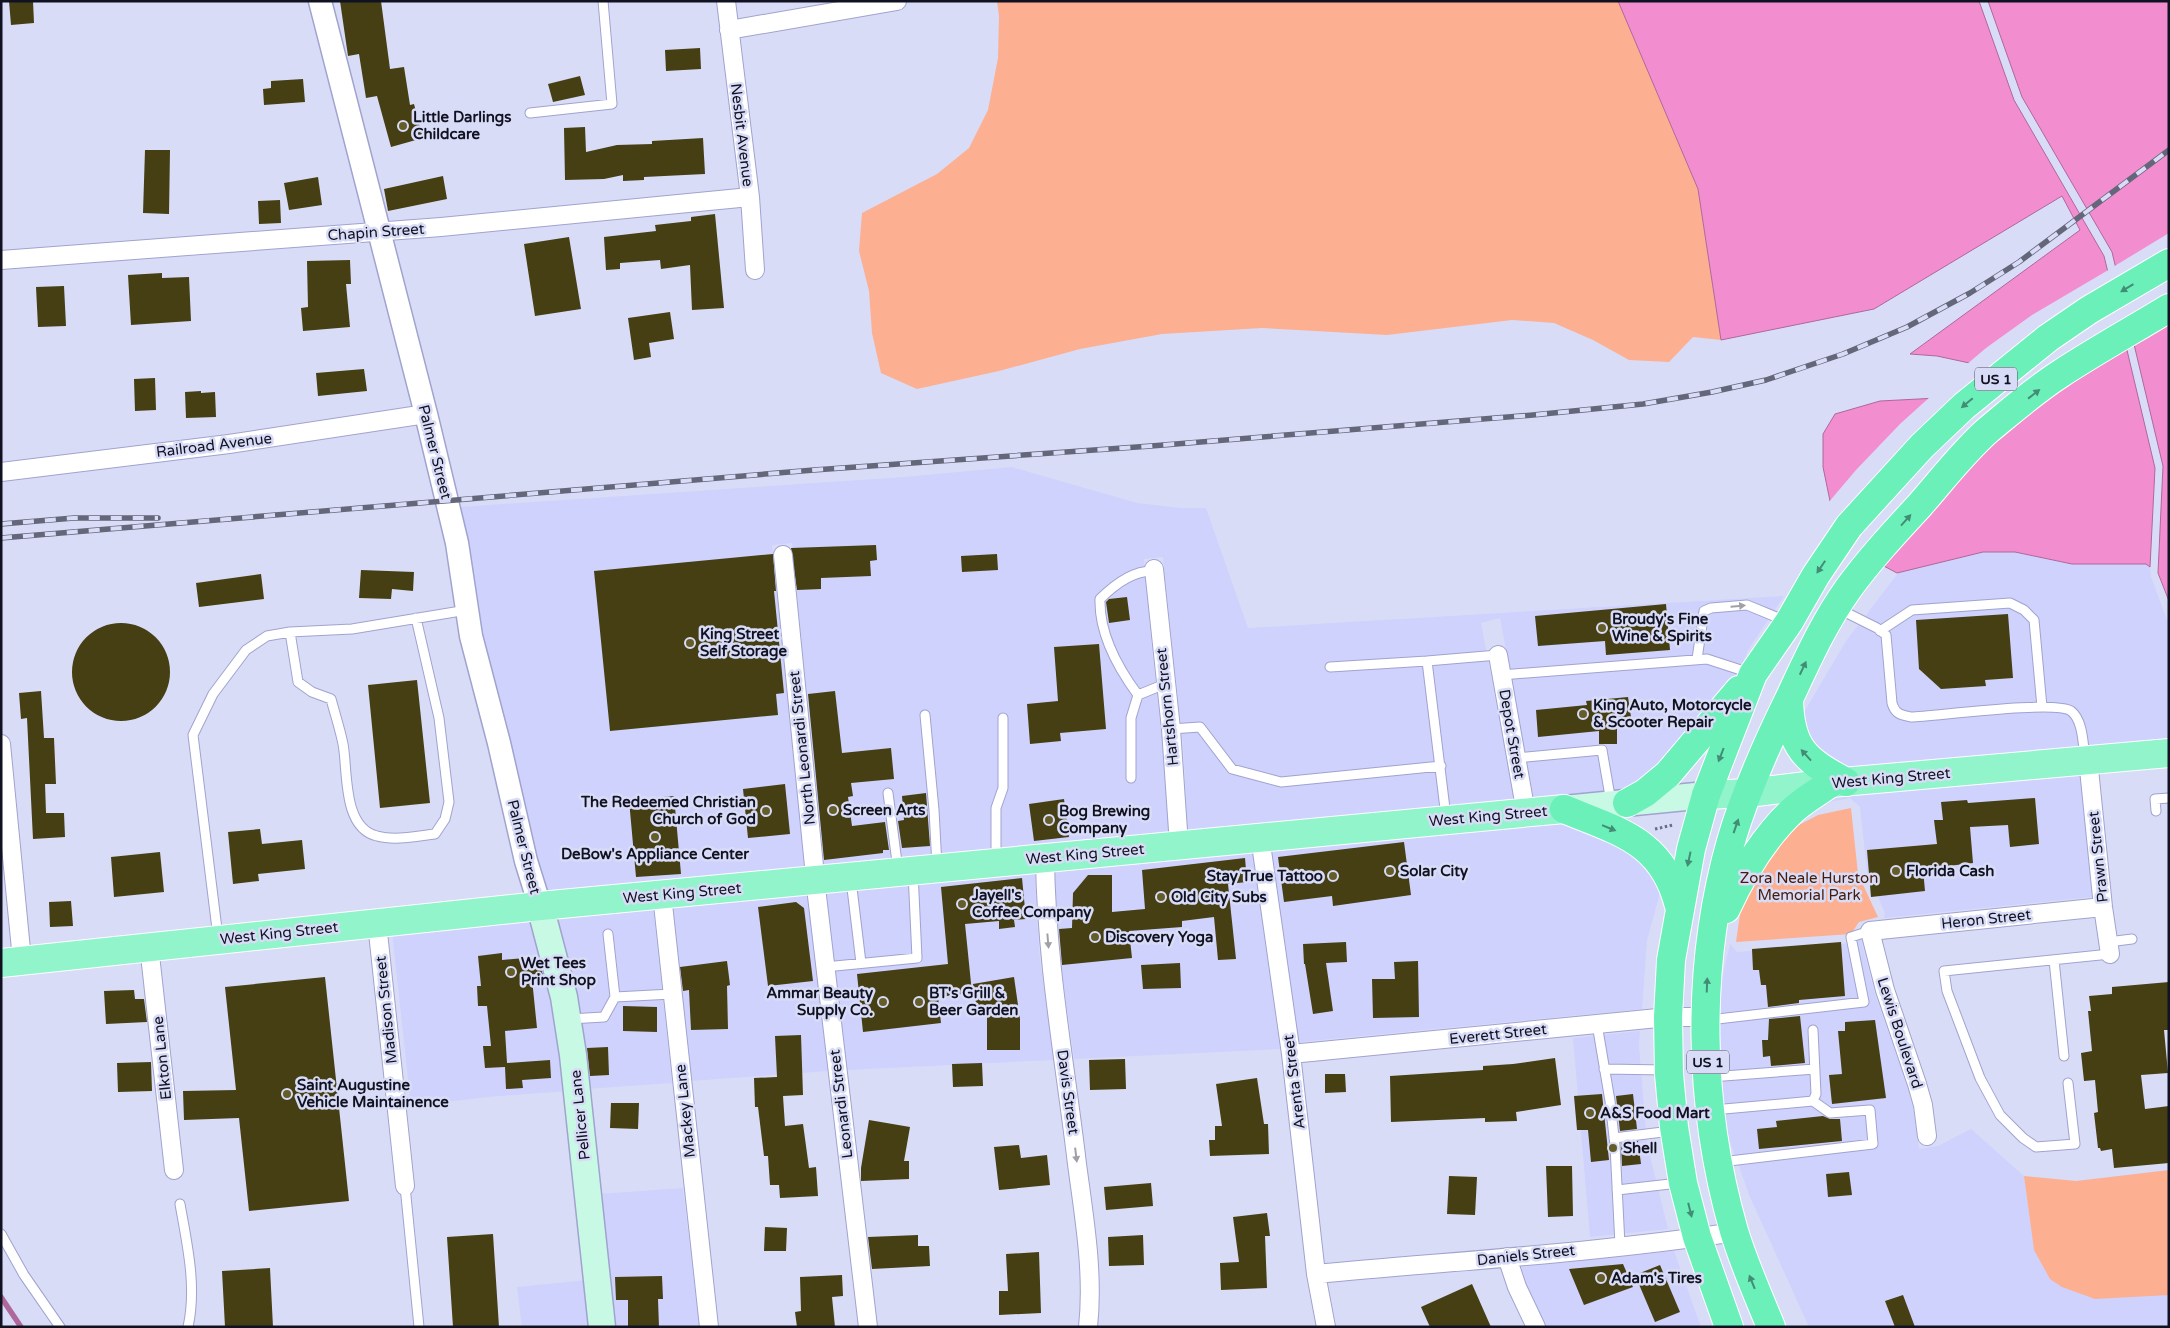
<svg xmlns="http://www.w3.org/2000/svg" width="2170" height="1328" font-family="'Varela Round',sans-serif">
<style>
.built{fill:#cfd2fc}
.green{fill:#fdaf91}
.water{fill:#f28dcf;stroke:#ae689b}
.pier{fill:#d9dcf7}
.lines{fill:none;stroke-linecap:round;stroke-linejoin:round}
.stream{stroke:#ae689b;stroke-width:5.5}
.building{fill:#453f13}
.service-casing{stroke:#a0a3ce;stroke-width:11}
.minor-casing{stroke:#a0a3ce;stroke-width:20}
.tertiary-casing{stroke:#a0a3ce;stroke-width:25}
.secondary-casing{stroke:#a0a3ce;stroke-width:29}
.primary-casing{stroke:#fff;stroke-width:30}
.trunk-casing{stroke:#fff;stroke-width:30}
.path{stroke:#6d6e83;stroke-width:3;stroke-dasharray:2.5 2.5;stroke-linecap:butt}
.service{stroke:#fff;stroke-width:9}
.minor{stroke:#fff;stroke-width:18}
.tertiary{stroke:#fff;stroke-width:22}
.secondary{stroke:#c8f9e5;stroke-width:26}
.primary{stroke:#91f4cb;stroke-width:28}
.trunk{stroke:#6cf0ba;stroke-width:28}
.rail-casing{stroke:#64667a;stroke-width:5.5}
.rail{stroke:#d9dcf7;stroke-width:4;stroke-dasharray:11;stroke-linecap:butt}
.oneway{fill:#438c75}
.oneway2{fill:#a0a0a6}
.poi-dot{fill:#645d2a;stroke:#d9dcf7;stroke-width:2}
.labels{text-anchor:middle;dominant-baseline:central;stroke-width:5;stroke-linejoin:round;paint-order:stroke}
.shield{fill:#d9dcf7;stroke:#4d4f61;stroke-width:1}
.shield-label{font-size:14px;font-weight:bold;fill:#111221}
.poi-label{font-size:15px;font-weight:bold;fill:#111221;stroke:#d9dcf7;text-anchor:start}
.street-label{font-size:15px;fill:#111221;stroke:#d9dcf7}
.park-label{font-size:15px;fill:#451b0a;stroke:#d9dcf7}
</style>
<rect width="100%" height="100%" fill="#d9dcf7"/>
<path class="built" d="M1012 467 1137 503 1181 508H1206L1248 628 1784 596 1748 650 1738 676 1662 765 1624 792 1565 798 1559 795 1557 798 1534 801 1500 618 1481 623 1515 803 1188 833 1183 745 1163 557 1144 559 1152 651 1163 748 1169 835 824 868 792 543 772 545 805 870 546 894 536 858 480 627 459 507 904 477Z
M1983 552H2015L2072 564H2146L2150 567 2151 577 2169 625V741L1848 770 1810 745 1800 719 1846 641 1899 572Z
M2080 772 2092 897 1884 918 1885 913 1867 871 1860 807 1850 798 1820 804 1834 794 1844 793 1851 796 1853 792Z
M1563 821 1623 845 1645 861 1662 886 1647 940 1642 1009 1299 1042 1271 848Z
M1252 849 1280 1049 1074 1059 1060 957 1055 908V868Z
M1035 870 1036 909 1040 960 1054 1060 847 1070 826 891Z
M807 893 828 1071 691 1081 672 905Z
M653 907 672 1083 587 1089 553 916Z
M533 918 545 958 567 1091 488 1097 411 1106 392 932Z
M1860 936 1875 994 1908 1088 1913 1107 1919 1149 1938 1146 1971 1129 2024 1176 2034 1250 2160 1295H2169V1327H1809L1750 1197 1725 1128 1716 1005 1730 944 1737 952 1851 943Z
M1640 1031 1639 1046 1647 1144 1668 1229 1590 1237 1573 1038Z
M683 1188 699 1327H611L598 1194Z
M1674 1251 1701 1327H1547L1525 1283 1521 1267Z
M587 1280 592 1327H522L517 1287Z"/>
<path class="green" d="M997 1H1618L1698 189 1721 340 1693 337 1669 362 1629 360 1593 340 1554 323 1512 320 1387 335 1262 328 1162 334 1080 349 999 371 917 389 881 373 872 333 869 291 859 251 862 213 937 174 969 148 988 110 998 58 999 16Z
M1851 808 1858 874 1878 917 1859 922 1851 934 1736 942 1740 914 1748 890 1779 842 1799 825 1818 815Z
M2169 1170V1295L2095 1299 2062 1287 2050 1279 2034 1250 2024 1176 2076 1181Z"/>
<path class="water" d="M1618 1H1979L2014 100 2104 256 2111 285 1974 364 1937 356 1910 354 2080 230 2062 196 1874 309 1721 340 1698 189Z
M1988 1H2169V601L2158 573 2163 466 2112 252 2022 97Z
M2126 346 2155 468 2150 567 2146 564H2072L2015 552H1983L1897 573 1880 564 1992 441 2063 385Z
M1957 397 1835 525 1823 467V434L1835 414 1880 401Z"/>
<path class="pier" d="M2169 233V322L2131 344 2113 267Z
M2110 269 2114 285 1982 378 1972 366 1966 365 1986 348 2032 315Z
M1957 395 1834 527 1828 503 1856 470 1900 424 1931 396Z"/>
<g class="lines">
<path class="stream" d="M1 1297 21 1327"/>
</g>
<path class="building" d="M9 1H33L34 23 11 25Z
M340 1H381L390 69 404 67 410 105 414 104 423 138 391 147 377 96 366 98 359 54 348 56Z
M700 48 701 69 666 71 665 50Z
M580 76 585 95 553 102 548 84Z
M303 79 305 102 264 105 263 89 271 88V81Z
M585 127 586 152 617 145 652 144V141L703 138 705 174 644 177V180L623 181V175L604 179 565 180 564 128Z
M145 150H170L169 214 143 213Z
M443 176 447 199 388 211 384 189Z
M318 177 322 205 289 210 284 183Z
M280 200 281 223 259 224 258 201Z
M715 214 724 308 692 310 690 265 661 269 660 260 620 263V269L606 270 604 237 656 231 655 225 691 221V217Z
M569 237 581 309 535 316 524 244Z
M350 260 351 284H346L350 327 303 331 301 308 308 307 307 261Z
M162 273V278L189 277 191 321 131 325 128 275Z
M64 286 66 326 38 327 36 287Z
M670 312 674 339 649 343 651 357 634 360 628 318Z
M364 369 367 391 318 396 316 373Z
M155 378 156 410 135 411 134 379Z
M201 391V393L215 392 216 417 186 418 185 392Z
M876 545 877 560 870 561 871 576 821 578V589L797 590 791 548Z
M773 554 776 591H774L784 693 776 694 778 715 610 731 594 571Z
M997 554 998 570 962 572 961 556Z
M361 570 414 572 413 591 392 589 391 599 359 598Z
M261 574 264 599 199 607 196 583Z
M1127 597 1130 620 1109 623 1106 602 1109 599Z
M1666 604 1670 650 1606 655 1605 641 1538 646 1535 616Z
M2008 614 2013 678 1985 680 1986 686 1941 689 1919 669 1916 620Z
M72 672a49 49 0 1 1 98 0a49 49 0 1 1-98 0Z
M1099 644 1106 729 1060 733 1061 741 1030 744 1027 704 1058 701 1054 647Z
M417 680 430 803 380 808 368 685Z
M41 691 44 738H54L56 784H45L46 813H64L65 837 33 839 27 718 21 719 19 693Z
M835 691 842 753 891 748 894 779 851 783 853 796 848 797 852 826 885 822 889 850H883V853L824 860 808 694Z
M1628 697 1631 717 1617 719V744H1599V731L1538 737 1536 710 1587 705 1586 701Z
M785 784 790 834 748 838 743 789Z
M926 793 930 846 902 848 898 821 904 820 902 796Z
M674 796 681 874 636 877 629 800Z
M2035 798 2039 844 2010 847 2008 825 1970 827 1973 863 1923 869 1925 891 1871 897 1867 850 1937 844 1934 820H1943L1941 802 1967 800 1968 803Z
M1064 799 1069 837 1034 841 1029 804Z
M260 829 262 844 302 840 305 869 258 874 259 881 233 884 228 832Z
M1404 842 1411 895 1333 906 1332 896 1284 902 1278 857Z
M160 852 164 892 114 897 111 857Z
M1245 858 1247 882 1228 884 1236 959 1218 960 1214 917 1182 921V927L1129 931 1132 958 1062 965 1059 929 1072 928 1073 893 1088 875H1112V912L1145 909 1142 870Z
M1022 878 1026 919 1014 920 1015 927 999 929V921L965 924 972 993 938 997 941 1023 863 1032 857 974 948 964 941 887Z
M71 901 73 926 50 927 49 902Z
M796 902 804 908 813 981 768 986 758 907Z
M1346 942 1347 962 1326 963 1333 1011 1313 1014 1305 964H1304L1303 944Z
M1841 942 1845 996 1799 1000V1003L1768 1007 1766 985H1761L1759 970H1753L1752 949Z
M502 953V960L535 957 539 963 543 975V978L532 979 537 1028 505 1031 507 1063 550 1060 551 1078 522 1080 523 1088 506 1089 505 1067 485 1068 483 1046H491L487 1006H478L477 986H481L478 956Z
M727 961 730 985 727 986 728 1029 691 1030 689 990 683 991 680 967Z
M1418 961 1419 1017 1373 1018 1372 979H1395L1394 962Z
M1180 963 1181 988 1143 989 1141 965Z
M325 977 349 1201 249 1211 239 1118 184 1120 183 1091 236 1090 225 987Z
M1014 977 1020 1019V1050H987V1008L977 1010 973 984Z
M2169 982V1030H2164L2168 1073 2141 1075 2145 1109 2169 1106V1163L2114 1168 2112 1149 2101 1151 2100 1148H2098L2094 1113 2098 1112 2095 1080 2084 1081 2081 1053 2092 1051 2088 1011H2091L2089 996 2112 994V987Z
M134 990 135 999H144L147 1022 106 1024 104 991Z
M623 1006 657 1007V1032L623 1031Z
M1800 1016 1805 1063 1771 1066 1770 1056 1763 1057 1762 1040H1768L1769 1019Z
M1875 1020 1886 1098 1832 1104 1829 1075 1842 1074 1838 1031H1845V1022Z
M801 1035 803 1095 783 1096 785 1126 803 1124 809 1168 816 1167 818 1196 780 1198 779 1185H770L768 1156H764L758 1107H755L754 1078 777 1077 775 1036Z
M608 1047 609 1075 590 1076 587 1048Z
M1555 1058 1561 1105 1516 1112 1517 1121 1485 1122V1118L1391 1122 1390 1076 1483 1070V1066L1513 1064Z
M1125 1059 1126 1089 1090 1090 1089 1060Z
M151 1062 152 1091 118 1092 117 1063Z
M982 1063 983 1086 953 1087 952 1064Z
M1325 1074H1345L1346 1092 1325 1093Z
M1257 1078 1264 1124H1268L1269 1154 1210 1156 1209 1140H1215V1126H1222L1216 1084Z
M1602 1094 1609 1160 1591 1162 1588 1130H1577L1574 1096Z
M1633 1094 1637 1129 1620 1131 1616 1096Z
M611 1103H639L638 1129 610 1128Z
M1823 1116 1830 1119H1840L1842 1141 1759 1149 1757 1129 1777 1127 1776 1121Z
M869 1120 910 1127 904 1161H909V1179L861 1181V1168Z
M1638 1141 1641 1164 1622 1166 1621 1143Z
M1019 1145 1021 1158 1047 1155 1050 1185 999 1190 994 1147Z
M1546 1166H1572L1573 1216 1548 1217Z
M1849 1172 1852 1195 1828 1197 1826 1174Z
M1449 1176 1477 1177 1475 1215 1447 1214Z
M1151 1183 1153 1206 1106 1210 1104 1187Z
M1267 1213 1270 1236H1265L1267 1288 1221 1290 1220 1263 1239 1262 1233 1217Z
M765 1227 787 1228 786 1251H764Z
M493 1234 499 1327H453L447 1237Z
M918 1235V1246H929L930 1266 872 1269 868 1237Z
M1143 1235 1144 1265 1109 1266 1108 1237Z
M1039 1252 1041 1313 999 1315V1291H1008L1006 1254Z
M1623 1264 1633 1287 1584 1305 1569 1269Z
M1660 1265 1680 1312 1655 1322 1635 1275Z
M270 1268 273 1327H225L222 1271Z
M842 1275 843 1296 832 1297 835 1327H797L795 1312 801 1311 800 1277Z
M662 1276 663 1299H658L659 1327H628V1300H616L615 1277Z
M1472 1284 1491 1327H1430L1421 1307Z
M1903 1295 1915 1327H1895L1885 1301Z"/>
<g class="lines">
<g class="service-casing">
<path id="service" d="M530 113 612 104 603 1
M1839 609 1877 628 1886 635 1892 703C1895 714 1901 715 1911 717 1937 716 2055 700 2071 711 2083 720 2083 744 2085 758
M1880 631 1912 610 2010 603 2024 610 2034 620 2042 707
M290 632 298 682 312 692 331 699C335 714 340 729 343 744 348 770 342 828 377 836 395 841 417 836 435 834L445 819 449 802 439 718 416 618
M1697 659 1704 611 1711 608 1747 605 1786 621
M1427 661 1498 655
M1330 667 1427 661 1446 817
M1501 675 1707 659 1750 673
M1138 695C1118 668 1099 634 1100 599 1114 585 1134 570 1154 571
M925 715 934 810 937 866
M1171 729 1200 727 1232 769 1281 782 1441 766
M1516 758 1602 750 1611 802
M1131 778V718L1138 695 1165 684
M888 793 898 870
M2156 811 2155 799 2169 798
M996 860V808L1003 788V718
M851 880 861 963
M608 934 615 997
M218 937 193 735 213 694 246 650 267 636 290 632 352 629 467 610
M2108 942 2132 939
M2054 960 2064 1056
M825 967 917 958 913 872
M569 1019 604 1017 615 997 672 994
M1709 1020 1864 1002 1851 937 1870 931
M1597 1024 1610 1101 1615 1146 1620 1245
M1813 1030 1816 1094 1813 1101
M1604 1069 1666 1070
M1711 1077 1815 1069
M2068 1083 2075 1144 2036 1147 2023 1138 2000 1115 1980 1078 1947 991 1944 971 2110 954
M1713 1110 1813 1101 1830 1113 1870 1110 1873 1144 1721 1162
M1614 1138 1671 1131
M405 1186 419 1327
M1617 1190 1679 1183
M180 1204C187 1244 197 1286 188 1327
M1 1234 24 1275 60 1327"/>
</g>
<g class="minor-casing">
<path id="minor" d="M726 1 750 197 755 270
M729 30 897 1
M1 260 441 227 750 197
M1 472 229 444 426 414
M783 555 817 896 868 1327
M1154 569 1171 729 1179 845
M1498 655 1526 813
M1 744 22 960
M2088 759 2103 907 2110 954
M1260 837 1291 1054 1316 1274 1326 1327
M1045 858C1046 961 1065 1062 1077 1164 1084 1217 1094 1273 1088 1327
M662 895 709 1327
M377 923 405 1186
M149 946 174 1170
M1291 1054 1668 1017H1706
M1927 1136 1923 1105 1917 1084 1885 990 1870 931 2103 907
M1507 1257 1517 1287 1536 1327
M1316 1274C1455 1261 1596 1253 1735 1232"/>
</g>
<g class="tertiary-casing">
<path id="tertiary" d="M320 1 426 414 457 543 471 636 499 743 526 861 540 906"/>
</g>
<g class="secondary-casing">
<path id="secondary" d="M1564 809 1706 795
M540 906 564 997 573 1055 602 1327"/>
</g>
<g class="primary-casing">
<path id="primary" d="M1706 795 1748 793 1831 783 2169 753
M1 963 540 906 1564 809"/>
</g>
<g class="trunk-casing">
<path id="trunk" d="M1789 699C1790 748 1805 760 1846 782
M1627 803 1645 793 1668 774 1739 690
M1564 809C1620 832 1663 841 1679 906
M1726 909C1743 872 1763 838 1793 810 1804 800 1818 792 1831 783
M1729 1327 1697 1237 1683 1183 1674 1127 1669 1074 1668 1017 1671 960 1691 849 1706 795 1753 674 1789 622 1816 575 1849 526 1922 446 1964 406 2048 338 2089 310 2169 263
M1771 1327C1758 1295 1744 1264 1734 1231 1698 1106 1695 967 1731 841 1745 793 1766 746 1788 701 1806 663 1823 624 1848 589 1869 560 1894 533 1919 506 1941 481 1963 452 1988 430 2011 411 2035 390 2060 374 2095 351 2133 330 2169 308"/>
</g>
<path class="path" d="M1655 829 1673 825"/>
<use href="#service" class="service"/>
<use href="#minor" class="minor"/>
<use href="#tertiary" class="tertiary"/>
<use href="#secondary" class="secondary"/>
<use href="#primary" class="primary"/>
<use href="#trunk" class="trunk"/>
<g class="rail-casing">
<path id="rail" d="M1 524 74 518H158
M1 538 814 470 1151 446 1533 415 1643 404 1712 392 1766 380 1843 354 1907 327 1970 293 2019 262 2169 150"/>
</g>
<use href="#rail" class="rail"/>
</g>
<defs><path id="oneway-solid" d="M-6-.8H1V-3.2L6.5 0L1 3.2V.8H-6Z" transform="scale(1.25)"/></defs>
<g class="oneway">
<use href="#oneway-solid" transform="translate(2127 288) rotate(149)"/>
<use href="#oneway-solid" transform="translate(2034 394) rotate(-38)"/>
<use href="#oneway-solid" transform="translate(1967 403) rotate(140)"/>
<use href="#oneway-solid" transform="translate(1906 520) rotate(-48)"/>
<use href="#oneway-solid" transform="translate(1821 567) rotate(124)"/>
<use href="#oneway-solid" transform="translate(1803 668) rotate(-65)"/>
<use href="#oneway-solid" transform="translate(1721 755) rotate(111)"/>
<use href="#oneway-solid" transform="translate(1806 755) rotate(-132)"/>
<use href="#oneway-solid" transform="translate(1736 826) rotate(-71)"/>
<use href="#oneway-solid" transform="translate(1609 828) rotate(22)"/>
<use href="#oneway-solid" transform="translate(1689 859) rotate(102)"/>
<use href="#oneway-solid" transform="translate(1707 985) rotate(-88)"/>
<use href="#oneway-solid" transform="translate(1690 1210) rotate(76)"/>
<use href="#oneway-solid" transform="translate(1752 1282) rotate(-112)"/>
</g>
<g class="oneway2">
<use href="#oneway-solid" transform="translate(1738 606) rotate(-5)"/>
<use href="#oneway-solid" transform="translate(1048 941) rotate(85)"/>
<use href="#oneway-solid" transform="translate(1076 1155) rotate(83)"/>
</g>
<g class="poi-dot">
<circle cx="403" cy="126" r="5"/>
<circle cx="1602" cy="628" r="5"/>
<circle cx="690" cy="643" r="5"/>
<circle cx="1583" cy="714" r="5"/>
<circle cx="833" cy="810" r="5"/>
<circle cx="766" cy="811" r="5"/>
<circle cx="1049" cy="820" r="5"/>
<circle cx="655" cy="837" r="5"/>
<circle cx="1390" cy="871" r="5"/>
<circle cx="1896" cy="871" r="5"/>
<circle cx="1333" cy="876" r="5"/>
<circle cx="1161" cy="897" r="5"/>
<circle cx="962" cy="904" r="5"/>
<circle cx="1095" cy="937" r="5"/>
<circle cx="511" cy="972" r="5"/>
<circle cx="883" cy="1002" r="5"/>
<circle cx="919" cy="1002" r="5"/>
<circle cx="287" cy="1094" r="5"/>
<circle cx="1590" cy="1113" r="5"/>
<circle cx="1613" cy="1148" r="5"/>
<circle cx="1601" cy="1278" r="5"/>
</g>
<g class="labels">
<g class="shield">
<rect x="1975" y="367.5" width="42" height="23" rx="4"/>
<rect x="1687" y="1050.5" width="42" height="23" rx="4"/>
</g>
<g class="shield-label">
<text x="1996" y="379">US 1</text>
<text x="1708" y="1062">US 1</text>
</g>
<g class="poi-label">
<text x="413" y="117">Little Darlings<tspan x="413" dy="17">Childcare</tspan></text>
<text x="1612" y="619">Broudy's Fine<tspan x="1612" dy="17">Wine &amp; Spirits</tspan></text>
<text x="700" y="634">King Street<tspan x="700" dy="17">Self Storage</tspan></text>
<text x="1593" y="705">King Auto, Motorcycle<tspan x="1593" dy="17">&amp; Scooter Repair</tspan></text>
<text x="756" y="802" text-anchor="end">The Redeemed Christian<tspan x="756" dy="17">Church of God</tspan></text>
<text x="843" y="810">Screen Arts</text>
<text x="1059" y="811">Bog Brewing<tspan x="1059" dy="17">Company</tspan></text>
<text x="655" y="854" text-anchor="middle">DeBow's Appliance Center</text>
<text x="1400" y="871">Solar City</text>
<text x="1906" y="871">Florida Cash</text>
<text x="1323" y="876" text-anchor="end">Stay True Tattoo</text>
<text x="972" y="895">Jayell's<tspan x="972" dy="17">Coffee Company</tspan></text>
<text x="1171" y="897">Old City Subs</text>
<text x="1105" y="937">Discovery Yoga</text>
<text x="521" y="963">Wet Tees<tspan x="521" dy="17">Print Shop</tspan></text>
<text x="873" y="993" text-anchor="end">Ammar Beauty<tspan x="873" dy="17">Supply Co.</tspan></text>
<text x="929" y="993">BT's Grill &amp;<tspan x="929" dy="17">Beer Garden</tspan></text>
<text x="297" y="1085">Saint Augustine<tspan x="297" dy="17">Vehicle Maintainence</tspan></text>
<text x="1600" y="1113">A&amp;S Food Mart</text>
<text x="1623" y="1148">Shell</text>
<text x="1611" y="1278">Adam's Tires</text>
</g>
<g class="street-label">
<text transform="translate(742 135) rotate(83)">Nesbit Avenue</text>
<text transform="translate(376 232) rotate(-4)">Chapin Street</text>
<text transform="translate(214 445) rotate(-7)">Railroad Avenue</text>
<text transform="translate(435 452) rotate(76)">Palmer Street</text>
<text transform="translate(1167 707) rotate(-96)">Hartshorn Street</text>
<text transform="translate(1512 734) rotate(80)">Depot Street</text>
<text transform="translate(802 748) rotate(-96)">North Leonardi Street</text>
<text transform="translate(1891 778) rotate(-5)">West King Street</text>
<text transform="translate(1488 816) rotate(-5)">West King Street</text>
<text transform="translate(524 847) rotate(76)">Palmer Street</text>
<text transform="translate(1085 854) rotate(-5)">West King Street</text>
<text transform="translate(2098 857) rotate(-96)">Prawn Street</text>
<text transform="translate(682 893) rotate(-5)">West King Street</text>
<text transform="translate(1986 919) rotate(-6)">Heron Street</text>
<text transform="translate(279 933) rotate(-6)">West King Street</text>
<text transform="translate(386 1010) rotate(-96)">Madison Street</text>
<text transform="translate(1900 1033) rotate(72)">Lewis Boulevard</text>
<text transform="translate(1498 1034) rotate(-6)">Everett Street</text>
<text transform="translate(162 1058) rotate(-96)">Elkton Lane</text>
<text transform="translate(1294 1082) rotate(-97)">Arenta Street</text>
<text transform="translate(1068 1092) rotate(82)">Davis Street</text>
<text transform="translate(841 1104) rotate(-97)">Leonardi Street</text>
<text transform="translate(685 1111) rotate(-96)">Mackey Lane</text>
<text transform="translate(580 1115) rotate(-96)">Pellicer Lane</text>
<text transform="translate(1526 1255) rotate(-6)">Daniels Street</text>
</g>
<g class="park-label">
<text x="1809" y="878">Zora Neale Hurston<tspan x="1809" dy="17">Memorial Park</tspan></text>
</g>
</g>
<rect width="2170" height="1328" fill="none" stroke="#111221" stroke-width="5"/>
</svg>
